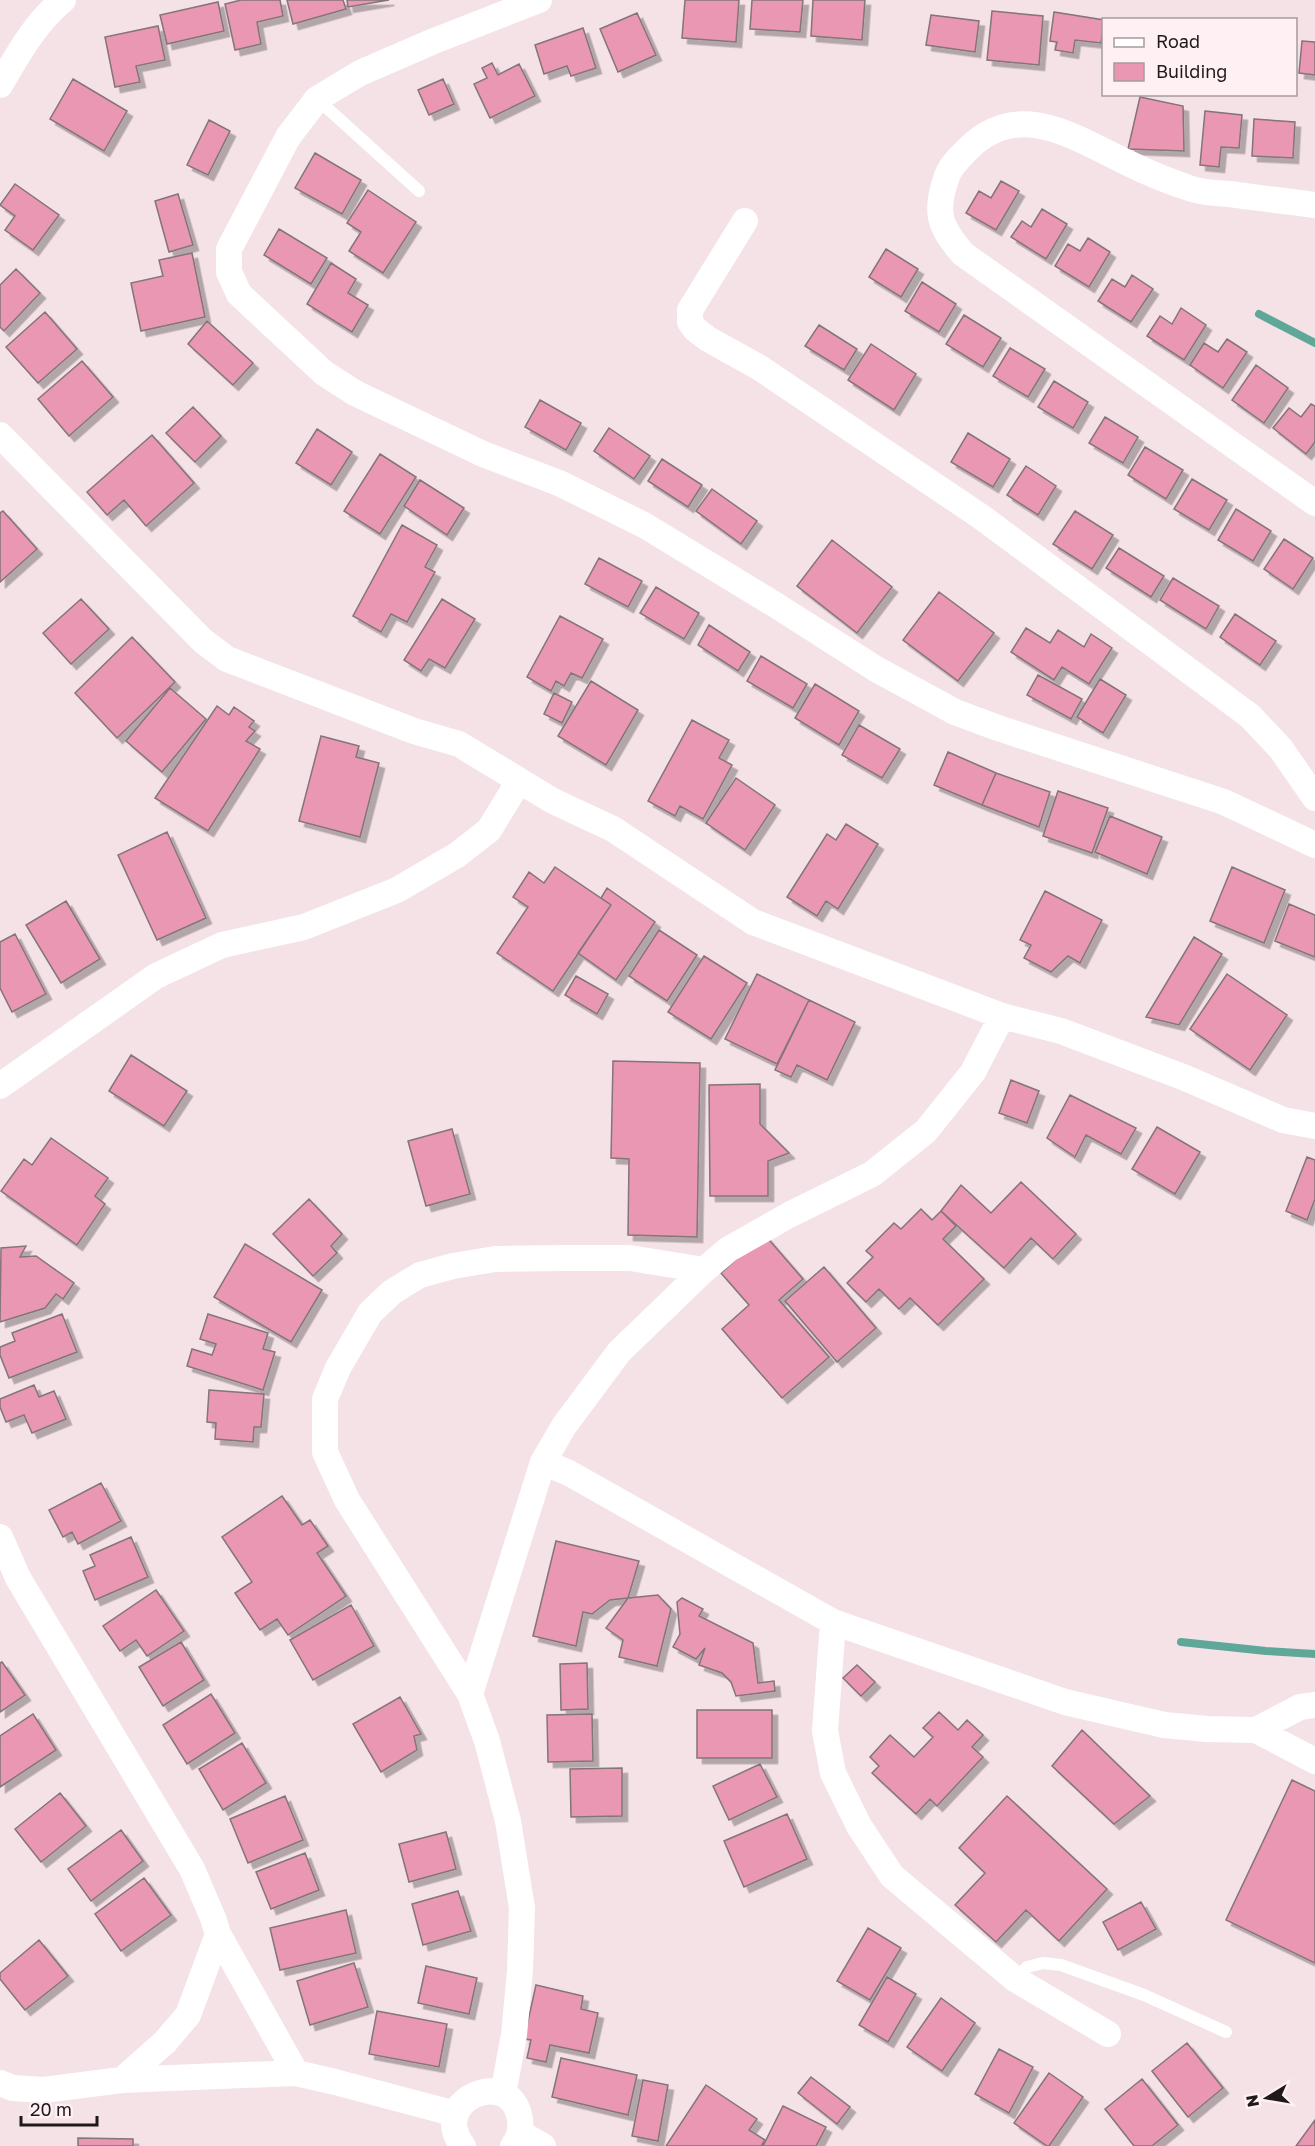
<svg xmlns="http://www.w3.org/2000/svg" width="1315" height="2146" font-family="'Golos Text',sans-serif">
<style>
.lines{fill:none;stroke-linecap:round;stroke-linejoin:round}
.stream{stroke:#5fa899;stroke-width:8}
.building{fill:#e997b3;stroke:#847479;stroke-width:1.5;filter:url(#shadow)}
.service{stroke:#fff;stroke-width:12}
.minor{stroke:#fff;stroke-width:26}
</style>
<defs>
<filter id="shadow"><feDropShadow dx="5.5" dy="5.5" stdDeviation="0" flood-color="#0004"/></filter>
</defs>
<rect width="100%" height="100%" fill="#f4e2e7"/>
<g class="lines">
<path class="stream" d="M1259 314 1315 343
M1181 1642 1266 1651 1315 1654"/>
</g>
<path class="building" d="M241 0H280L283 16 257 22 261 44 235 50 225 4Z
M287 0H343L346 9 293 24Z
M347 0H389L348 7Z
M685 0H739L736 42 682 38Z
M752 0H803L800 32 750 29Z
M813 0H865L862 40 811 36Z
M218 2 224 31 167 44 160 15Z
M992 11 1043 16 1039 65 987 60Z
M1054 12 1104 20 1101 43 1075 40 1073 53 1055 50 1057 42 1050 41Z
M637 13 656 55 618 72 600 29Z
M931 15 979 21 975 52 926 45Z
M158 26 165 60 136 66 140 82 115 87 105 37Z
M583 28 596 68 571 76 567 66 544 74 535 45Z
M1302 41 1315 42V75L1299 73Z
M492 63 498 75 519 64 535 96 490 118 474 84 487 78 482 68Z
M73 79 127 111 104 151 50 119Z
M443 79 454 104 429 115 418 90Z
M1140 97 1183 106 1184 151 1128 149Z
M1205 111 1242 115 1239 148 1221 147 1219 167 1200 165Z
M1254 119 1295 122 1293 158 1252 156Z
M209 120 230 131 208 175 187 165Z
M315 153 361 180 342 214 295 188Z
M1001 181 1019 191 996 230 966 213 979 191 991 198Z
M15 184 59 215 33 250 5 230 15 216 0 205Z
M368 190 416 222 383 273 349 251 361 232 347 223Z
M178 194 193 245 169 252 155 201Z
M1042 209 1067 224 1046 259 1011 237 1022 221 1031 227Z
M279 229 327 258 311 284 264 255Z
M1088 238 1110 252 1089 287 1055 266 1068 244 1080 251Z
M886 249 918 269 901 297 869 277Z
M192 253 205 317 141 331 131 283 163 276 159 260Z
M331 263 356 279 348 293 368 305 352 332 307 304Z
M16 269 40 293 4 331 0 327V285Z
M1132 275 1153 289 1131 322 1098 301 1112 279 1125 287Z
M922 282 956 304 939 332 905 311Z
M1181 308 1206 325 1184 360 1147 336 1160 316 1172 324Z
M45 312 77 349 38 383 6 347Z
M964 315 1001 338 983 367 946 344Z
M207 321 253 363 233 385 188 344Z
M819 325 857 349 844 370 805 346Z
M1227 339 1247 352 1223 388 1190 365 1204 343 1218 352Z
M871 344 916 374 894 410 848 380Z
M1010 348 1045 369 1028 397 993 376Z
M82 361 113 397 69 436 38 399Z
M1256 365 1288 388 1264 423 1232 400Z
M1054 381 1088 402 1073 428 1038 407Z
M540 400 581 423 566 450 525 427Z
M1311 404 1315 406V442L1306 454 1273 428 1289 408 1301 417Z
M193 407 221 436 195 462 166 433Z
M1105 417 1138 437 1123 463 1089 443Z
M609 428 650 456 634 479 594 451Z
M317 429 352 452 331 485 296 463Z
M968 433 1010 459 993 487 951 462Z
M152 435 194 483 146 526 124 500 107 515 87 492Z
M1145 447 1183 470 1166 499 1128 475Z
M380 454 416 477 380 534 344 511Z
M662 459 702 485 688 507 648 481Z
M1026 466 1056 486 1038 515 1007 495Z
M1192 479 1227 500 1209 530 1174 509Z
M420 480 464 508 447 535 404 506Z
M712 489 757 521 741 544 696 511Z
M1236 509 1271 531 1253 561 1218 540Z
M3 511 37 549 0 582V513Z
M1075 511 1113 535 1092 569 1053 544Z
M402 525 437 545 425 567 435 572 407 622 391 614 381 632 353 616Z
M1284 539 1313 558 1293 589 1264 569Z
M832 540 892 587 857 633 797 586Z
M1119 548 1164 576 1151 597 1106 568Z
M599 558 642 581 628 607 585 584Z
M1173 578 1219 606 1206 629 1160 600Z
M656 587 699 613 684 639 640 613Z
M939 592 994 633 958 681 903 640Z
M81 599 109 629 71 664 43 633Z
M442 599 475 619 445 668 429 659 421 671 404 660Z
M1235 614 1276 641 1260 665 1220 637Z
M560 616 603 639 582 678 571 673 564 686 556 681 551 691 527 677Z
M709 625 750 652 738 671 698 645Z
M1026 628 1050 643 1058 630 1084 647 1091 634 1112 648 1089 684 1062 667 1054 680 1011 652Z
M132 637 175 682 117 738 75 693Z
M761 656 807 684 793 708 747 681Z
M1038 675 1082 699 1071 719 1027 695Z
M1100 679 1126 695 1103 733 1077 717Z
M591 681 638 710 606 765 558 736Z
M815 684 859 711 839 745 795 718Z
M170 688 206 719 162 772 126 741Z
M554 693 572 702 562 723 544 714Z
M217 706 229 715 234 707 254 721 249 727 255 731 246 741 260 749 208 831 155 798Z
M692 720 729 740 719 758 732 765 703 819 680 806 675 816 648 801Z
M859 725 900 749 882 778 842 755Z
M321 736 359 746 356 757 379 763 360 837 299 821Z
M948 752 996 773 982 805 934 785Z
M996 773 1050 792 1039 827 982 805Z
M736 778 775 805 745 850 706 823Z
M1058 791 1108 808 1092 853 1043 836Z
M1110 816 1162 837 1147 874 1095 852Z
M846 824 878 844 838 909 826 901 817 916 787 897 827 834 836 840Z
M167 832 206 918 157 940 118 855Z
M555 867 611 905 553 991 497 953 528 907 513 897 529 872 544 883Z
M1232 867 1285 890 1264 943 1210 921Z
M607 888 655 922 616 980 578 953 611 905 601 898Z
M1045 891 1102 920 1080 963 1068 956 1051 972 1024 958 1031 945 1020 940Z
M66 901 100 959 61 983 26 925Z
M1289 904 1315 915V957L1275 941Z
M659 930 697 955 667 1001 629 976Z
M15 934 46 994 12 1012 0 988V942Z
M1194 937 1222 954 1179 1025 1146 1017Z
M704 956 747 983 711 1039 668 1012Z
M757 974 809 1000 777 1064 725 1039Z
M1227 974 1287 1015 1250 1070 1190 1029Z
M576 976 608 994 597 1014 565 995Z
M809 1000 855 1022 827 1080 797 1065 791 1077 775 1070Z
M131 1055 187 1091 164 1126 109 1091Z
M613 1061 700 1063 697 1237 628 1235 629 1159 611 1158Z
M1011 1080 1039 1091 1027 1123 999 1113Z
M760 1084V1124L789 1153 768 1161V1196H710L709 1085Z
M1070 1095 1136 1128 1121 1154 1086 1135 1075 1157 1047 1138Z
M1157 1127 1200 1152 1175 1194 1132 1169Z
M452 1129 470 1194 426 1206 408 1141Z
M51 1138 108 1178 95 1196 105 1204 77 1245 1 1191 24 1159 32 1165Z
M1307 1157 1315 1160V1199L1307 1220 1286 1211Z
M1021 1182 1076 1234 1053 1259 1031 1238 1004 1268 941 1211 961 1185 991 1213Z
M309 1199 342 1234 331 1246 337 1253 313 1276 273 1234Z
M921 1209 932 1220 941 1211 956 1226 943 1239 984 1279 938 1325 910 1298 899 1309 879 1289 866 1302 847 1283 873 1257 866 1251 894 1223 901 1229Z
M764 1234 803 1279 779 1300 829 1357 782 1398 722 1329 749 1305 721 1273Z
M245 1244 322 1290 291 1342 214 1297Z
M26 1246 20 1257 36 1256 74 1283 63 1299 56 1294 45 1308 0 1322 1 1248Z
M824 1267 876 1328 837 1362 785 1301Z
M62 1314 77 1352 9 1378 0 1355V1347L15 1341 12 1333Z
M208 1314 268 1333 263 1349 275 1352 263 1390 187 1366 192 1349 212 1355 216 1344 200 1339Z
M34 1385 39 1397 54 1391 66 1419 32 1433 24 1415 6 1422 0 1407V1399Z
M209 1390 264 1394 261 1427H254L253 1442 215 1439 216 1423 207 1422Z
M101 1483 121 1521 78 1544 72 1532 63 1537 49 1510Z
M282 1496 302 1525 310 1520 328 1546 317 1553 346 1596 288 1635 277 1619 260 1630 235 1593 252 1582 222 1537Z
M131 1537 148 1577 95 1600 83 1571 95 1566 90 1555Z
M556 1541 639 1561 628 1598 610 1600 592 1614 583 1612 576 1646 533 1636Z
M156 1590 184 1631 147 1656 136 1640 120 1651 103 1626Z
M658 1595 671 1609 657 1666 619 1657 623 1640 606 1628 628 1598Z
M682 1598 703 1609 699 1616 753 1643 758 1683 774 1681 775 1691 736 1696 731 1682 722 1673 699 1665 705 1648 696 1659 673 1647 680 1634 677 1602Z
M351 1605 374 1646 313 1680 290 1640Z
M181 1642 204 1680 163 1706 139 1667Z
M2 1662 25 1695 0 1712V1663Z
M587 1663 588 1709 561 1710 560 1664Z
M857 1665 875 1682 861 1696 843 1678Z
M211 1694 235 1733 187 1764 163 1725Z
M400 1697 421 1734 414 1736 417 1750 381 1772 353 1724Z
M697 1710H772V1758H697Z
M939 1712 958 1730 967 1720 983 1735 972 1747 983 1757 937 1806 930 1799 916 1814 872 1773 879 1766 870 1757 890 1735 914 1757 933 1737 923 1728Z
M33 1714 56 1750 0 1787V1736Z
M592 1714 593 1761 548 1762 547 1715Z
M1082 1730 1150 1796 1114 1824 1052 1766Z
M242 1743 266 1783 223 1810 199 1769Z
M760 1764 777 1797 729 1820 713 1786Z
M622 1768V1816L571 1817 570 1769Z
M1292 1780 1315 1791V1963L1226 1920Z
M60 1793 86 1826 41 1862 15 1829Z
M285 1796 303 1840 248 1863 230 1819Z
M1007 1796 1107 1889 1059 1941 1026 1910 996 1942 955 1905 985 1873 959 1848Z
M787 1814 807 1859 744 1887 724 1841Z
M121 1830 143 1861 91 1901 68 1869Z
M446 1832 456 1869 409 1882 399 1844Z
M305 1853 319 1890 271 1909 256 1872Z
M144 1878 171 1915 121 1951 95 1914Z
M458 1891 471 1931 423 1945 412 1904Z
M1141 1902 1156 1929 1118 1950 1103 1922Z
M346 1910 356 1953 280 1970 270 1928Z
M868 1928 901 1948 870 2000 837 1981Z
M39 1940 68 1976 25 2010 0 1979V1973Z
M354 1963 368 2007 310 2025 297 1981Z
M426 1966 477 1978 469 2014 418 2003Z
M887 1977 916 1994 888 2042 859 2025Z
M536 1985 583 1996 581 2009 598 2013 589 2053 550 2045 546 2062 527 2058 531 2040 524 2039Z
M941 1998 975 2023 942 2071 907 2047Z
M377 2011 447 2024 439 2067 369 2054Z
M1187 2043 1223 2088 1188 2117 1152 2071Z
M999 2049 1033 2067 1009 2113 975 2094Z
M561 2058 637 2075 628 2115 552 2097Z
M1049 2073 1083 2097 1049 2146H1047L1014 2123Z
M811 2077 850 2107 837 2124 798 2093Z
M1142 2079 1178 2125 1152 2146H1134L1105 2109Z
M643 2080 668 2085 658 2141 632 2136Z
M706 2085 757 2119 749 2130 765 2140 761 2146H666Z
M783 2106 826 2127 816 2146H763Z
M1315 2120V2146H1296Z
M78 2138 133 2139V2146H78Z"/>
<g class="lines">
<path class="service" d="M317 99 419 191
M1015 1979 1027 1967 1043 1963 1061 1965 1144 1995 1226 2032"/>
<path class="minor" d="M539 0 434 41 360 73 317 99 288 137 229 249V272L239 294 324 373 355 393 483 454 559 483 644 525 774 604 876 669 955 712 998 728 1224 802 1315 845
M0 85C18 54 35 23 63 0
M1315 205C1286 201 1258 198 1229 194 1216 193 1201 193 1189 188 1168 181 1146 172 1126 162 1074 137 1019 99 969 148 960 157 951 165 947 176 934 212 939 226 963 254L1315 503
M745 221 690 310V322L695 329 708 339 760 368 980 516 1250 716 1281 749 1315 798
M0 435 203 641 227 659 414 731 459 744 553 801 613 829 753 922 1002 1016 1061 1031 1183 1077 1283 1120 1315 1126
M0 1086 156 976 222 945 304 927 397 890 457 855 489 830 519 781
M704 1270 619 1352 564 1426 543 1462 569 1473 833 1622 1065 1702 1164 1725 1207 1729 1256 1730 1300 1707 1315 1705
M0 1537 18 1578 192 1869 213 1918 218 1934 296 2073 335 2082 456 2114
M833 1622 825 1731 833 1773 859 1826 892 1876 1015 1979 1108 2034
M470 1694 543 1462
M1256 1730 1315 1761
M122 2080 296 2073
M0 2083 13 2088 43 2090 122 2080 165 2042 188 2015 218 1934
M503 2094 514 2035 520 1971 522 1908 508 1821 487 1741 470 1694 347 1500 325 1452V1399L338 1368 370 1313 392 1292 420 1275 453 1266 495 1259 562 1258H630L704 1270 729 1249 789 1215 872 1174 926 1131 973 1072 1002 1016
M520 2133 543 2146
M463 2146C428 2102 507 2066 519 2115 522 2126 520 2137 513 2146"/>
</g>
<rect x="1102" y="18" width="195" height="78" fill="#fff0f4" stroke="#a59a9d" stroke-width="1.5"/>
<rect x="1114" y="38" width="30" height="9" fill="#ffffff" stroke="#a59a9d" stroke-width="1.5"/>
<text x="1156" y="48" font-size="18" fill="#1f191b">Road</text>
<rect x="1114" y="63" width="30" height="18" fill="#e997b3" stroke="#a59a9d" stroke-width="1.5"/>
<text x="1156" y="78" font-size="18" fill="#1f191b">Building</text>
<g transform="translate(1267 2098) rotate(259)" stroke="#fff0f4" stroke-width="4.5" paint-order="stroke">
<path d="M0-4.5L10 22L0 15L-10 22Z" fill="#1f191b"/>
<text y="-9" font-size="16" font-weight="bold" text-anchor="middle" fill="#1f191b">N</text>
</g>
<path d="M21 2116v9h76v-9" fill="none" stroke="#1f191b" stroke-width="3"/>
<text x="30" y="2116" font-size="18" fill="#1f191b" stroke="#fff0f4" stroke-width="4.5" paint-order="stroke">20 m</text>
</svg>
